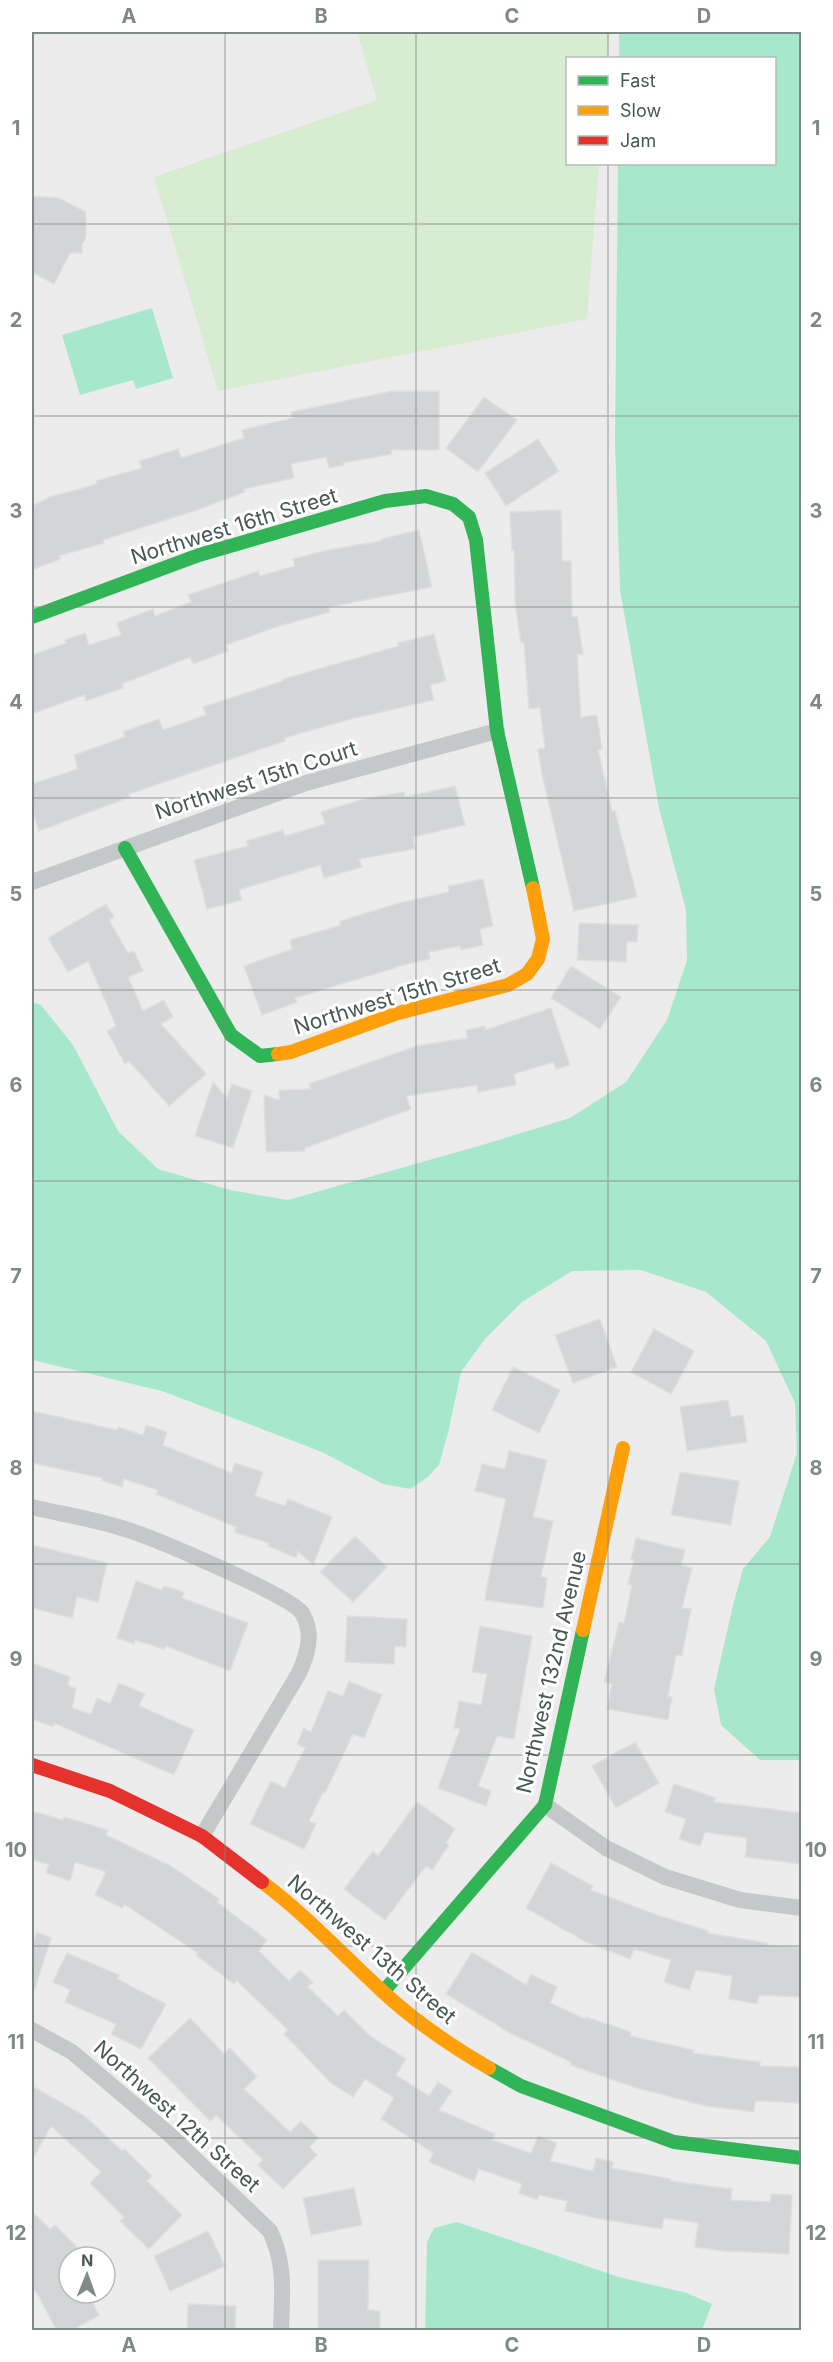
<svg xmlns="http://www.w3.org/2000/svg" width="833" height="2362" font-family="Inter,sans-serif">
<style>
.green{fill:#d8ecd1}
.water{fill:#a7e8cc}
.building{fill:#d4d5d6;stroke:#dedfe0;stroke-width:1.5}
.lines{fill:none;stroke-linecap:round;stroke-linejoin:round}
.street{stroke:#c4c8c8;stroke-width:16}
.fast{stroke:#30b455;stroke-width:14}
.slow{stroke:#ff9f0a;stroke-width:14}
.jam{stroke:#e5322d;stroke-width:14}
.grid{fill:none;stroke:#7d8987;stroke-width:1.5;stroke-opacity:0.55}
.labels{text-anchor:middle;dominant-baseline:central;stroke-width:6;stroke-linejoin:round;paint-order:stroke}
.street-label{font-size:21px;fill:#455855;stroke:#fff}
.neatline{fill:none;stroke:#7d8987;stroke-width:2}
.grid-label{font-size:20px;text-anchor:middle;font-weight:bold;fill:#7d8987}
</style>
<rect width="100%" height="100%" fill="#edeced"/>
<path class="green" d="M357 32H610L607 58H568V164H599L587 319 218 391 154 177 377 100Z"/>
<path class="water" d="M619 32H801V1760H760L721 1725 714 1689 733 1605 743 1569 770 1537 797 1453 795 1403 766 1341 706 1292 641 1270 572 1271 522 1302 485 1339 461 1372 448 1433 439 1465 428 1477 410 1489 383 1484 322 1452 162 1391 32 1360V1002L41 1005 73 1045 118 1131 158 1169 230 1190 288 1200 482 1145 570 1118 626 1082 667 1020 687 960 686 910 659 808 620 590 615 441 618 164H774V58H619Z
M152 308 173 378 136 389 133 380 80 395 62 335Z
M457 2222 619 2277 687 2293 712 2304 702 2330H425L427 2242 434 2228Z"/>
<path class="building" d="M32 196 59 198 86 212V237L82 245V253H70L54 284 32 272Z
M392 391H439V450H391L392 454 343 463 344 465 329 468 326 457 291 464 294 478 244 489 245 492 197 510 103 540 104 543 59 556 60 559 32 570V506L50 497 97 484 96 481 142 468 139 461 178 449 181 458 244 438 242 430 292 418 291 412Z
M484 397 517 420 478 472 446 448Z
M538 439 559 471 506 506 485 473Z
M561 510 562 561H571L572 617 577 616 583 654 577 655 581 717 597 715 602 749 598 750 612 811H615L637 897 574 911 542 774 538 749 545 748 540 708 529 709 524 643H521L515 602 514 550H512L510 512Z
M419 530 432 587 329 607 330 612 279 626 226 645 228 651 193 664 190 657 122 684 123 688 86 701 84 695 32 714V655L66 643 65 640 85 633 89 645 121 635 117 623 153 609 155 616 191 602 188 595 258 571 260 576 295 566 293 559 328 550 381 541V539Z
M434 634 446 681 430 685 434 700 351 719 284 738 285 741 129 794 130 797 39 831 32 810V784L78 769 74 755 125 737 123 732 159 719 163 730 206 715 203 707 283 681V679L399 646 398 643Z
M455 786 465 825 413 837 415 849 359 859 362 867 324 878 320 865 239 890 242 900 207 909 194 860 248 846 246 841 283 830 285 836 325 824 321 812 364 799 404 792 405 797Z
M483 879 493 926 480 929 483 945 461 950 460 946 429 952 430 959 395 967V968L295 998 297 1002 262 1015 244 966 292 949 290 940 341 925 340 921 399 903 449 892 448 886Z
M106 904 114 917 109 920 128 953 134 951 143 971 128 977 143 1011 164 1000 173 1017 161 1024 206 1074 169 1106 129 1061 125 1064 107 1031 116 1026 88 961 68 972 48 938Z
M579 923 638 925 637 942 627 941 626 962 577 960Z
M571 966 621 997 600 1029 551 998Z
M551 1008 570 1065 556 1069 553 1062 514 1074 516 1085 478 1092 477 1085 406 1096 411 1109 305 1148V1151L266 1152 264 1095 279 1100V1090L311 1089 309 1084 416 1046 467 1038 466 1030 485 1026V1030Z
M213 1082 227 1098 232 1084 252 1091 233 1148 195 1136Z
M600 1319 617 1367 573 1383 555 1335Z
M654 1329 694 1351 671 1394 631 1372Z
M513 1367 560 1390 539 1433 492 1410Z
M728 1400 731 1417 743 1415 747 1442 687 1451 680 1407Z
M32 1411 117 1430 118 1427 143 1435 146 1425 167 1432 163 1445 232 1473 235 1463 263 1472 255 1496 285 1506 288 1499 332 1517 313 1565 298 1551 296 1558 268 1546 269 1543 234 1532 236 1527 156 1494 158 1490 124 1479 122 1487 101 1480 102 1478 32 1463Z
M509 1451 547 1460 533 1517 553 1521 541 1577 547 1578 543 1608 485 1600 490 1570 506 1499 475 1491 482 1464 505 1469Z
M680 1472 739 1481 731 1525 671 1515Z
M355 1536 387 1567 353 1602 320 1572Z
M636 1538 685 1550 681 1565 692 1568 682 1608 691 1609 682 1656 676 1655 668 1697H672L668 1720 607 1709 612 1684 604 1682 619 1622 624 1623 632 1585 628 1584 634 1560 631 1559Z
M32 1545 107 1563 98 1602 77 1597 72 1618 32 1608Z
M136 1581 162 1590 164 1586 184 1592 182 1598 248 1623 230 1671 166 1646 164 1649 135 1640 134 1644 117 1638Z
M347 1616 407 1619 406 1647 395 1646 394 1664 345 1662Z
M480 1626 532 1636 514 1739 497 1736 478 1786 491 1791 486 1806 438 1788 460 1729 454 1728 459 1701 481 1705 487 1674 472 1672Z
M32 1663 70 1677 68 1685 76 1689 72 1708 91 1714 97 1698 110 1704 119 1683 145 1694 139 1706 194 1730 174 1775 54 1723 53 1727 32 1719Z
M349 1681 382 1695 364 1738 353 1734 325 1793 323 1792 309 1821 316 1824 304 1849 250 1824 271 1781 285 1788 305 1748 297 1744 304 1728 311 1732 328 1691 343 1696Z
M635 1742 659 1783 616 1808 592 1766Z
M674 1784 716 1798 714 1802 801 1813V1864L745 1857 747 1838 705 1832 700 1846 679 1839 686 1819 665 1812Z
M417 1802 455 1829 446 1842 449 1845 432 1870 426 1866 385 1920 344 1889 373 1851 378 1856Z
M32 1811 63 1820 64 1817 108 1830 106 1835 169 1865 219 1899 217 1902 267 1940 259 1951 289 1981 300 1970 313 1982 308 1987 338 2016 344 2010 370 2036 406 2059 396 2075 429 2096 438 2082 452 2091 439 2110 495 2134 492 2140 531 2153 538 2136 557 2143 550 2161 593 2171 596 2158 614 2162 612 2168 671 2179V2181L732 2189 731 2200 770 2202 771 2194 792 2195 789 2254 724 2251 695 2247 698 2223 664 2218 662 2229 600 2219 565 2211 567 2201 539 2195 537 2200 519 2193 522 2184 479 2169 474 2181 429 2162 433 2153 381 2119 394 2098 365 2079 353 2097 331 2083 284 2034 288 2030 236 1980 234 1984 196 1955 198 1953 124 1904 122 1908 95 1895 106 1872 75 1862 70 1881 46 1873 49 1864 32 1860Z
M551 1863 593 1886 591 1890 654 1914 708 1931 707 1933 767 1943V1945L801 1947V1997L759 1995 757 2004 729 1999 732 1976 696 1970 689 1990 664 1982 671 1960 634 1949 630 1959 584 1941 526 1908Z
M37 1932 51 1938 35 1989H32V1944Z
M472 1952 526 1985 531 1974 557 1987 550 2003 585 2019 586 2017 631 2032 630 2036 694 2050 693 2053 760 2062V2066L801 2067V2103L755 2101 754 2112 706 2106 637 2088 570 2065 571 2062 510 2033 446 1994Z
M67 1953 119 1975 117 1979 166 2004 141 2049 111 2034 116 2024 65 2002 70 1990 53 1982Z
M190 2018 224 2054 230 2048 257 2077 244 2089 290 2132 301 2121 318 2138 309 2147 317 2155 283 2189 258 2165 263 2160 216 2115 210 2121 148 2058Z
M32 2086 85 2116 122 2151 124 2149 152 2176 147 2181 182 2215 149 2249 120 2221 124 2217 90 2183 101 2172 51 2126 32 2160Z
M354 2188 362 2225 311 2235 303 2198Z
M32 2212 50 2229 55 2225 82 2252 77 2257H69V2293H87L99 2315 71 2331H57L37 2293 32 2288Z
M208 2231 225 2266 170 2291 154 2256Z
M318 2260H369L368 2310 380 2311V2331H318Z
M188 2304 236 2306 235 2331H187Z"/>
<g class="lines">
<path class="street" d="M32 882 306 783 497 731
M32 1507C65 1515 101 1520 134 1532 160 1541 291 1596 302 1613 314 1633 308 1653 299 1673L202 1836
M545 1805 606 1848 665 1877 740 1900 802 1908
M32 2030 72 2052 169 2134 270 2231C286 2265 282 2294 281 2330"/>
<path class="fast" d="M32 617 199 555 385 501 426 496 453 504 469 517 476 540 497 731 533 888
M125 848 231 1035 260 1056 278 1054
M383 1992 545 1805 583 1630
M489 2068 521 2086 674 2142 802 2158"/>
<path class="slow" d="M278 1054 291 1052 398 1013 508 985 527 974 538 959 543 939 533 888
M583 1630 623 1448
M262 1882C305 1914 341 1953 381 1990 413 2020 451 2046 489 2068"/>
<path class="jam" d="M32 1765 110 1791 202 1836 262 1882"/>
</g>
<path class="grid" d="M225 32V2330M416 32V2330M608 32V58M608 164V2330M32 224H802M32 416H802M32 607H802M32 798H802M32 990H802M32 1181H802M32 1372H802M32 1564H802M32 1755H802M32 1946H802M32 2138H802"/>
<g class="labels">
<g class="street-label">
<text transform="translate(234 526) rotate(-17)">Northwest 16th Street</text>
<text transform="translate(256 780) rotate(-18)">Northwest 15th Court</text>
<text transform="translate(397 996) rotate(-17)">Northwest 15th Street</text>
<text transform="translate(551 1672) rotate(-77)">Northwest 132nd Avenue</text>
<text transform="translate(372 1949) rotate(41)">Northwest 13th Street</text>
<text transform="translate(177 2116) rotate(42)">Northwest 12th Street</text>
</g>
</g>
<rect width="833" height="2362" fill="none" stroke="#ffffff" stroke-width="66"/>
<rect x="566" y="57" width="210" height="108" fill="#ffffff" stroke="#b5bcbb" stroke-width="1.5"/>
<rect x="578" y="76" width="30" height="9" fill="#30b455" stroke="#b5bcbb" stroke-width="1.5"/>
<text x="620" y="87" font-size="18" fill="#455855">Fast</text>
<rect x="578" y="106" width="30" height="9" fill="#ff9f0a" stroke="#b5bcbb" stroke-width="1.5"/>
<text x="620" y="117" font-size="18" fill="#455855">Slow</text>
<rect x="578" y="136" width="30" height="9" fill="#e5322d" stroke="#b5bcbb" stroke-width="1.5"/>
<text x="620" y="147" font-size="18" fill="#455855">Jam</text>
<g transform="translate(87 2275) rotate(1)"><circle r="28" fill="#ffffff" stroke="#b5bcbb" stroke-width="1.5"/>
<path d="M0-4.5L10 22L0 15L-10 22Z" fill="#808c8a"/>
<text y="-9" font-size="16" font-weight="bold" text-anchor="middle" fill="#455855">N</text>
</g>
<rect x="33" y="33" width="767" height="2296" class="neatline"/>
<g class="grid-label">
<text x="129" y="23">A</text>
<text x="321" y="23">B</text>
<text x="512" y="23">C</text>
<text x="704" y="23">D</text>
<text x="16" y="135">1</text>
<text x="816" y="135">1</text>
<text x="16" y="327">2</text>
<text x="816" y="327">2</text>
<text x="16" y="518">3</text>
<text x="816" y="518">3</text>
<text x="16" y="709">4</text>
<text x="816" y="709">4</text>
<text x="16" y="901">5</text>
<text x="816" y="901">5</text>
<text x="16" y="1092">6</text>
<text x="816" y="1092">6</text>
<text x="16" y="1283">7</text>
<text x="816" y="1283">7</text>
<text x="16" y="1475">8</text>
<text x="816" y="1475">8</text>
<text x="16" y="1666">9</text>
<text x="816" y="1666">9</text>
<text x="16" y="1857">10</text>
<text x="816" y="1857">10</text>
<text x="16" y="2049">11</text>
<text x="816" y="2049">11</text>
<text x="16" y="2240">12</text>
<text x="816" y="2240">12</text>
<text x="129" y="2352">A</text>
<text x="321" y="2352">B</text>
<text x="512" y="2352">C</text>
<text x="704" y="2352">D</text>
</g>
</svg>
